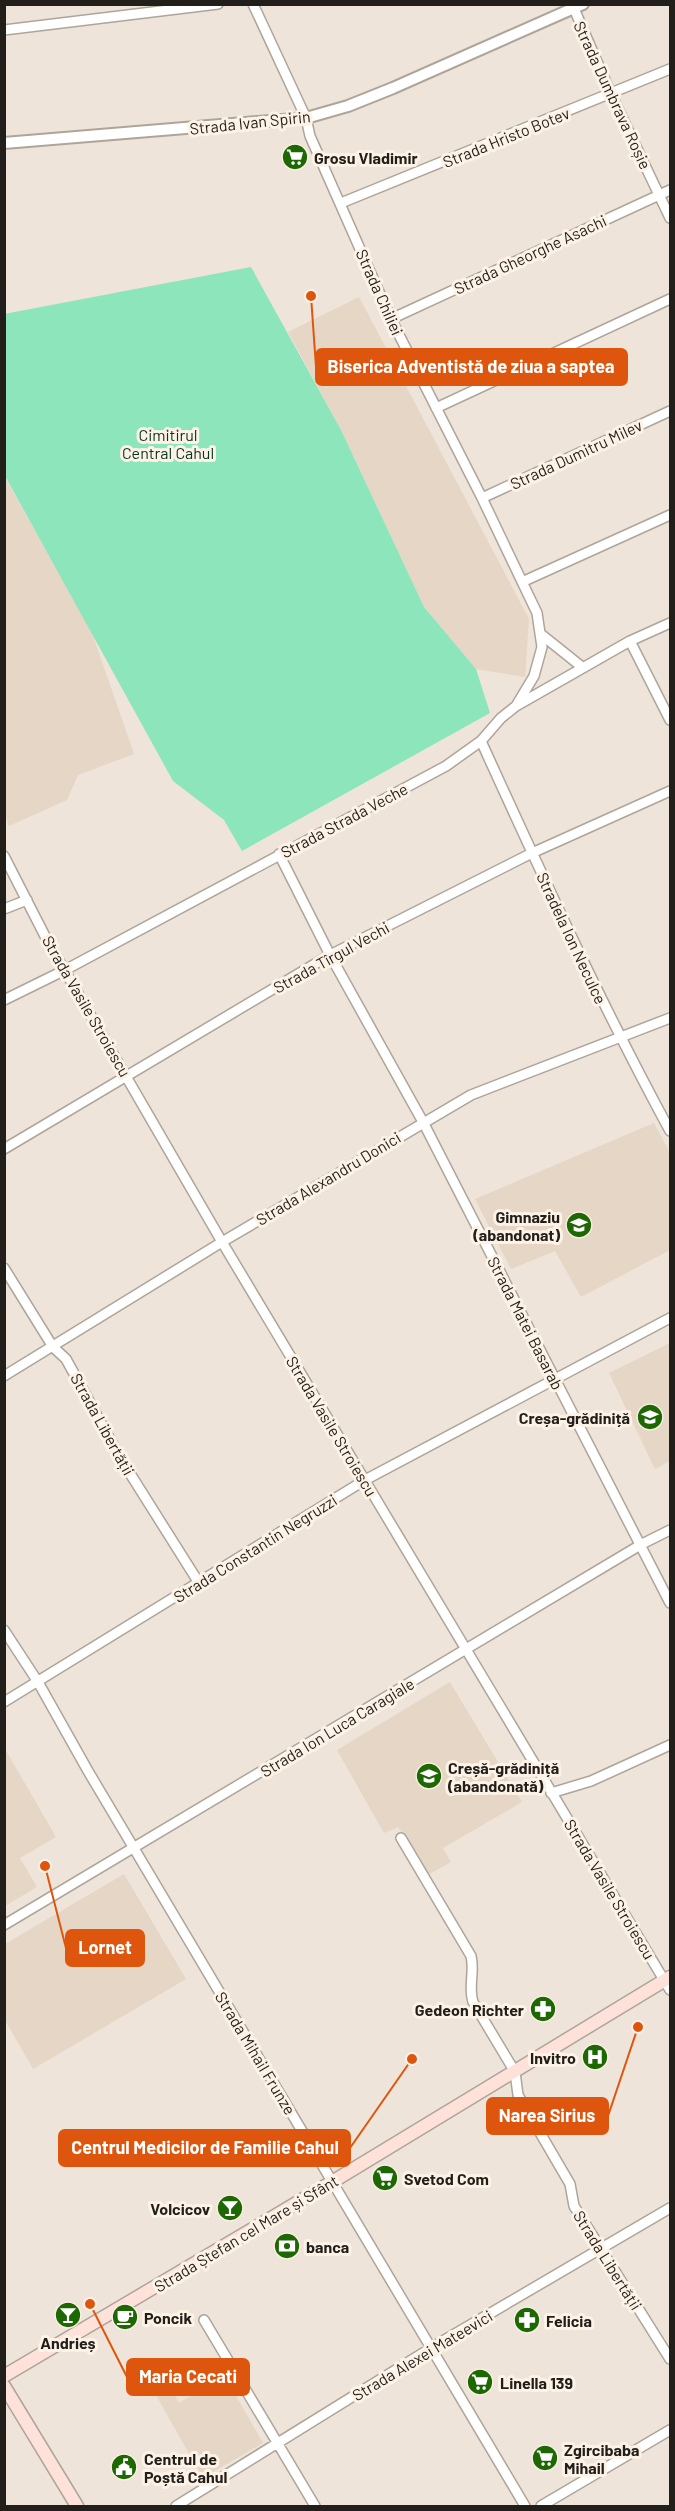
<svg xmlns="http://www.w3.org/2000/svg" width="675" height="2511" font-family="Barlow,sans-serif">
<style>
.built{fill:#e5d6c6}
.green{fill:#8ce5bb}
.lines{fill:none;stroke-linecap:round;stroke-linejoin:round}
.minor-casing{stroke:#aea59a;stroke-width:12}
.tertiary-casing{stroke:#aea59a;stroke-width:14}
.secondary-casing{stroke:#aea59a;stroke-width:15}
.minor{stroke:#fff;stroke-width:9}
.tertiary{stroke:#fff;stroke-width:10}
.secondary{stroke:#fee2da;stroke-width:12}
.labels{text-anchor:middle;dominant-baseline:central;stroke-width:6;stroke-linejoin:round;paint-order:stroke}
.street-label{font-size:16px;fill:#221e1a;stroke:#fcf2e6}
.poi-label{font-size:16px;font-weight:bold;fill:#221e1a;stroke:#fcf2e6;text-anchor:start}
.park-label{font-size:16px;fill:#073322;stroke:#fcf2e6}
.leader{fill:none;stroke:#de560d;stroke-width:2}
.callout-dot{fill:#de560d;stroke:#fcf2e6;stroke-width:2}
.callout{fill:#de560d;stroke:#de560d;stroke-width:2}
.callout-label{font-size:18px;text-anchor:middle;font-weight:bold;fill:#fff}
</style>
<rect width="100%" height="100%" fill="#eee4d9"/>
<path class="built" d="M359 297 529 619 525 677 476 669 424 607 341 430 288 332Z
M4 476 91 630 134 754 78 775 67 800 9 826 4 811Z
M654 1123 670 1153V1250L581 1297 555 1251 511 1269 475 1199Z
M670 1343V1461L655 1469 609 1373Z
M450 1682 522 1802 443 1848 451 1862 429 1874 398 1827 384 1833 337 1750Z
M5 1749 56 1837 20 1858 37 1887 5 1906Z
M124 1874 186 1979 33 2069 5 2020V1944Z
M225 2376 263 2443 203 2478 157 2397 171 2389 179 2403Z"/>
<path class="green" d="M251 267 341 430 424 607 476 669 490 713 242 851 224 820 173 781 5 476 4 314Z"/>
<g class="lines">
<g class="minor-casing">
<path id="minor" d="M253 4 306 118 310 136 391 319 482 498 537 613 542 647 534 676 516 706
M572 4 611 94 670 218
M4 30 218 4
M341 203 670 69
M391 319 670 190
M436 408 670 299
M482 498 670 411
M522 582 670 515
M542 635 582 667
M630 641 670 720
M481 741C541 873 601 1004 670 1131
M279 854 330 955 423 1122 670 1603
M4 856 47 940 222 1242 670 1990
M4 909 27 900
M4 1000 65 970 446 766 481 741 501 718 516 706 630 641 670 623
M4 1149 330 955 532 853 670 791
M4 1268 53 1347 66 1359 119 1456 199 1583
M4 1376 222 1242 471 1095 670 1018
M4 1630 38 1682 88 1771 525 2506
M4 1702 365 1480 670 1318
M551 1793 591 1781 670 1745
M401 1838 471 1956C475 1972 468 1986 473 2002L515 2072 518 2095 570 2184 574 2206 670 2359
M4 1925 642 1544 670 1530
M204 2320 315 2506
M176 2506 431 2348 670 2208
M541 2506 670 2430"/>
</g>
<g class="tertiary-casing">
<path id="tertiary" d="M4 143 306 118 348 106 393 88 583 4"/>
</g>
<g class="secondary-casing">
<path id="secondary" d="M4 2376 332 2182 670 1977
M4 2386 77 2506"/>
</g>
<use href="#minor" class="minor"/>
<use href="#tertiary" class="tertiary"/>
<use href="#secondary" class="secondary"/>
</g>
<defs>
<g id="supermarket-disc" transform="scale(1.35)"><circle r="9.5" fill="#1e6804" stroke="#fcf2e6"/><path d="M-6-5.5h2.5l.6 2H6L4.5 2H-2.5L-4.4-4H-6ZM-1.5 3.2a1.3 1.3 0 1 0 .1 0ZM3 3.2a1.3 1.3 0 1 0 .1 0Z" fill="#fff"/></g>
<g id="school-disc" transform="scale(1.35)"><circle r="9.5" fill="#1e6804" stroke="#fcf2e6"/><path d="M0-5L7-2L0 1L-7-2ZM-4 1L0 2.5L4 1V4Q0 6-4 4Z" fill="#fff"/></g>
<g id="pharmacy-disc" transform="scale(1.35)"><circle r="9.5" fill="#1e6804" stroke="#fcf2e6"/><path d="M-2-6h4v4h4v4h-4v4h-4v-4h-4v-4h4Z" fill="#fff"/></g>
<g id="hospital-disc" transform="scale(1.35)"><circle r="9.5" fill="#1e6804" stroke="#fcf2e6"/><path d="M-5-5h3v3.5h4V-5h3V5h-3V1.5h-4V5h-3Z" fill="#fff"/></g>
<g id="bar-disc" transform="scale(1.35)"><circle r="9.5" fill="#1e6804" stroke="#fcf2e6"/><path d="M-6-5H6L.8 .8V4.5H3.5V6h-7V4.5H-.8V.8Z" fill="#fff"/></g>
<g id="bank-disc" transform="scale(1.35)"><circle r="9.5" fill="#1e6804" stroke="#fcf2e6"/><path d="M-6-4H6V4H-6ZM0-2.3a2.3 2.3 0 1 0 0 4.6a2.3 2.3 0 1 0 0-4.6Z" fill="#fff"/></g>
<g id="cafe-disc" transform="scale(1.35)"><circle r="9.5" fill="#1e6804" stroke="#fcf2e6"/><path d="M-5.5-4.5H6V0H3Q3 3.5 0 3.5H-2.5Q-5.5 3.5-5.5 0ZM3-3.2v2h1.7v-2ZM-6 4.5H4V6H-6Z" fill="#fff"/></g>
<g id="civic-disc" transform="scale(1.35)"><circle r="9.5" fill="#1e6804" stroke="#fcf2e6"/><path d="M-.6-6.5H3V-4.5H.6V-3L4-1V1h2V6H-6V1h2V-1L-.6-3ZM-1.2 2.5V6h2.4V2.5Z" fill="#fff"/></g>
</defs>
<g fill-rule="evenodd">
<use href="#supermarket-disc" x="295" y="157"/>
<use href="#school-disc" x="579" y="1225"/>
<use href="#school-disc" x="650" y="1417"/>
<use href="#school-disc" x="429" y="1776"/>
<use href="#pharmacy-disc" x="543" y="2009"/>
<use href="#hospital-disc" x="595" y="2057"/>
<use href="#supermarket-disc" x="385" y="2178"/>
<use href="#bar-disc" x="230" y="2208"/>
<use href="#bank-disc" x="287" y="2246"/>
<use href="#bar-disc" x="68" y="2315"/>
<use href="#cafe-disc" x="125" y="2317"/>
<use href="#pharmacy-disc" x="527" y="2320"/>
<use href="#supermarket-disc" x="480" y="2382"/>
<use href="#supermarket-disc" x="545" y="2458"/>
<use href="#civic-disc" x="124" y="2467"/>
</g>
<g class="labels">
<g class="street-label">
<text transform="translate(613 95) rotate(65)">Strada Dumbrava Roșie</text>
<text transform="translate(250 122) rotate(-6)">Strada Ivan Spirin</text>
<text transform="translate(506 137) rotate(-22)">Strada Hristo Botev</text>
<text transform="translate(530 254) rotate(-25)">Strada Gheorghe Asachi</text>
<text transform="translate(380 292) rotate(66)">Strada Chiliei</text>
<text transform="translate(576 454) rotate(-25)">Strada Dumitru Milev</text>
<text transform="translate(344 820) rotate(-28)">Strada Strada Veche</text>
<text transform="translate(572 938) rotate(65)">Stradela Ion Neculce</text>
<text transform="translate(331 957) rotate(-29)">Strada Tîrgul Vechi</text>
<text transform="translate(87 1006) rotate(60)">Strada Vasile Stroiescu</text>
<text transform="translate(328 1178) rotate(-31)">Strada Alexandru Donici</text>
<text transform="translate(526 1323) rotate(63)">Strada Matei Basarab</text>
<text transform="translate(103 1424) rotate(61)">Strada Libertății</text>
<text transform="translate(332 1426) rotate(59)">Strada Vasile Stroiescu</text>
<text transform="translate(255 1548) rotate(-32)">Strada Constantin Negruzzi</text>
<text transform="translate(337 1727) rotate(-31)">Strada Ion Luca Caragiale</text>
<text transform="translate(610 1889) rotate(59)">Strada Vasile Stroiescu</text>
<text transform="translate(256 2053) rotate(59)">Strada Mihail Frunze</text>
<text transform="translate(246 2233) rotate(-31)">Strada Ștefan cel Mare și Sfânt</text>
<text transform="translate(608 2260) rotate(58)">Strada Libertății</text>
<text transform="translate(422 2355) rotate(-31)">Strada Alexei Mateevici</text>
</g>
<g class="poi-label">
<text x="314" y="157">Grosu Vladimir</text>
<text x="560" y="1216" text-anchor="end">Gimnaziu<tspan x="560" dy="18">(abandonat)</tspan></text>
<text x="630" y="1417" text-anchor="end">Creșa-grădiniță</text>
<text x="448" y="1767">Creșă-grădiniță<tspan x="448" dy="18">(abandonată)</tspan></text>
<text x="524" y="2009" text-anchor="end">Gedeon Richter</text>
<text x="576" y="2057" text-anchor="end">Invitro</text>
<text x="404" y="2178">Svetod Com</text>
<text x="210" y="2208" text-anchor="end">Volcicov</text>
<text x="306" y="2246">banca</text>
<text x="144" y="2317">Poncik</text>
<text x="546" y="2320">Felicia</text>
<text x="68" y="2342" text-anchor="middle">Andrieș</text>
<text x="500" y="2382">Linella 139</text>
<text x="564" y="2449">Zgircibaba<tspan x="564" dy="18">Mihail</tspan></text>
<text x="144" y="2458">Centrul de<tspan x="144" dy="18">Poștă Cahul</tspan></text>
</g>
<g class="park-label">
<text x="168" y="434">Cimitirul<tspan x="168" dy="18">Central Cahul</tspan></text>
</g>
</g>
<path class="leader" d="M311 296L316 367M45 1866L66 1948M638 2027L608 2116M412 2059L350 2148M90 2304L127 2377"/>
<g class="callout-dot">
<circle cx="311" cy="296" r="6"/>
<circle cx="45" cy="1866" r="6"/>
<circle cx="638" cy="2027" r="6"/>
<circle cx="412" cy="2059" r="6"/>
<circle cx="90" cy="2304" r="6"/>
</g>
<g class="callout">
<rect x="316" y="349" width="311" height="36" rx="6"/>
<rect x="66" y="1930" width="78" height="36" rx="6"/>
<rect x="487" y="2098" width="121" height="36" rx="6"/>
<rect x="59" y="2130" width="291" height="36" rx="6"/>
<rect x="127" y="2359" width="122" height="36" rx="6"/>
</g>
<g class="callout-label">
<text x="471" y="373">Biserica Adventistă de ziua a saptea</text>
<text x="105" y="1954">Lornet</text>
<text x="547" y="2122">Narea Sirius</text>
<text x="205" y="2154">Centrul Medicilor de Familie Cahul</text>
<text x="188" y="2383">Maria Cecati</text>
</g>
<rect width="675" height="2511" fill="none" stroke="#221e1a" stroke-width="12"/>
</svg>
